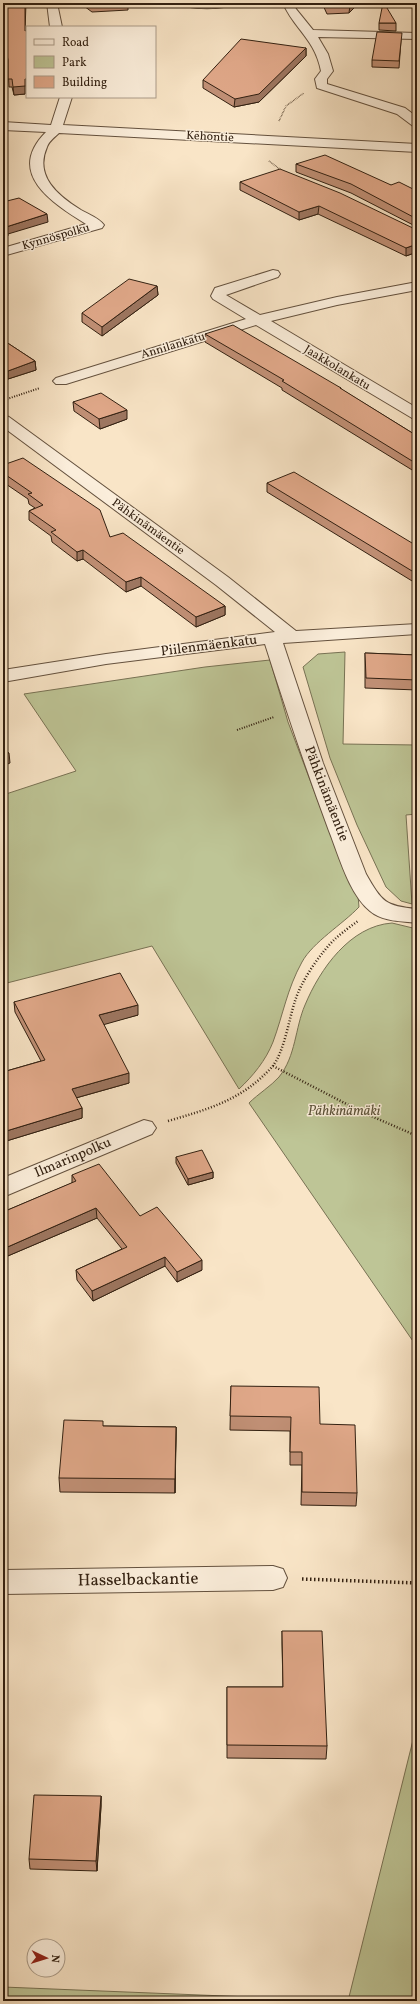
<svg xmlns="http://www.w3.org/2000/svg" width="420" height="2004" font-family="Vollkorn,serif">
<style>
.green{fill:#bec596;stroke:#787254}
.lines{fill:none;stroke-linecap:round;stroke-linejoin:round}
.minor-casing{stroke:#64513e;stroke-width:2}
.path-far3{stroke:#322011;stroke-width:1.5;stroke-dasharray:0.5 1;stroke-linecap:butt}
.path-far2{stroke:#322011;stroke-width:2;stroke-dasharray:1 1.5;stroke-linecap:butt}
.path-far1{stroke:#322011;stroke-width:2.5;stroke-dasharray:1 2;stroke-linecap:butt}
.path{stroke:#322011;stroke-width:3.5;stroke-dasharray:1.5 2.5;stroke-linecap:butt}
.minor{fill:#fbeedb;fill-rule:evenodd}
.wall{fill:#c19076;stroke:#322011}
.shaded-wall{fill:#9d7660;stroke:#322011}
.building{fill:#e0a889;stroke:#322011}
.labels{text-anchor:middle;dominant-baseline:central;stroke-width:3;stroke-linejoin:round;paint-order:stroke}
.far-street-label{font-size:12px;fill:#322011;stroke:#fbeedb}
.street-label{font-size:14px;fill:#322011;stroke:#fbeedb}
.park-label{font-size:14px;font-style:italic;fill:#5c5239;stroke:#fbeedb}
.near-street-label{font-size:17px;fill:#322011;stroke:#fbeedb}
</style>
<rect width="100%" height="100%" fill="#f9e5c7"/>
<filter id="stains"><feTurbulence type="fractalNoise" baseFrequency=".005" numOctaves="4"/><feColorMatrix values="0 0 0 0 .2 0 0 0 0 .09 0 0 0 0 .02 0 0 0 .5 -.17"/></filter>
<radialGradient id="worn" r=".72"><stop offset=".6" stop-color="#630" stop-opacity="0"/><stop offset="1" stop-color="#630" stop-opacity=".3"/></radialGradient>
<path class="green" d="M345 652 343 744 417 745V814L406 815 412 904 401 901 386 887 357 825 330 758 303 667 318 654Z
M270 660 288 722 346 875 358 896 359 907C343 924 313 942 302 962 287 989 283 1015 273 1042 266 1060 253 1076 239 1089L152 946 3 984V795L76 771 24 694 205 667Z
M392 923 417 929V1347L249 1103C258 1094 271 1086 279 1077 296 1056 295 1028 305 1005 320 969 350 926 392 923Z
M417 1724V2001H3V1987L348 2001Z"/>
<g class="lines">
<g class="minor-casing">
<path id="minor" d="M47 3H57L62 27H50Z
M180 3H234C229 10 185 10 180 3Z
M283 3H293L296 9 313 30 417 33V39L318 37 328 54 333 71 327 79V84L405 108 417 117V127L413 126 397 114 317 88 315 79 321 71C315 39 294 29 283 3Z
M60 97H72L63 125 417 144V152L59 133C55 137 49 141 47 147 34 176 58 196 81 210 88 214 99 218 104 225L102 228 3 256V248L86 224C52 203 5 173 46 132L3 130V122L51 125Z
M273 270 278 271 280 274 278 277 226 295 260 315 337 297 417 282V290L337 305 271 321 417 408V420L412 418 256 325 66 384H56L53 381 56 378 246 319 213 299 211 296 215 288Z
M3 415 9 417 228 577 296 631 417 624V634L283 643 323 763 366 874C382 902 385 906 417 909V923C402 921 383 922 370 911 349 894 339 856 329 831 306 769 285 707 265 644L106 664 3 682V670L106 654 275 632 216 585 3 427Z
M144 1120 152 1122 156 1128 152 1134 3 1197V1178Z
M273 1566 283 1569 287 1578 283 1587 273 1590 3 1594V1570Z"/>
</g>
<path class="path-far3" d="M279 121 286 106 304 93
M269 161 281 170"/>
<path class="path-far2" d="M7 399 40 388
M237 730 274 717"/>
<path class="path-far1" d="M273 1066 362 1112 417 1136
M168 1121C209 1109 242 1100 272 1067 284 1053 289 1019 295 1001 301 981 321 952 336 938 343 932 351 926 358 921"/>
<path class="path" d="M302 1579 417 1583"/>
<use href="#minor" class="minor"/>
</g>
<path class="wall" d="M3 3H26L25 31 27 30V86H25V94L14 95 12 87H9L8 66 3 40V20H4L3 16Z
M80 3H128V10L92 12Z
M322 3H359L349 13 327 14Z
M379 23H396V31L379 30Z
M401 40 399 68 372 67V60Z
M306 48V56L259 102 234 107 203 88V80Z
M296 164 417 191V227L351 193 296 172Z
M240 182 417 230V252L406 256 318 214 299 220 240 190Z
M157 286 158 295 102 336 82 322V313Z
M205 334 341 388V389L414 434H417V473L282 390V388L205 342Z
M3 340 35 361 36 370 8 379 3 376Z
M73 402 127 419 100 429 74 411Z
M3 465 110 537 225 606V615L196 627 141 586 126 592 83 559 77 561 52 542 51 536 29 520V511L35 508 29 504 28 499 3 482Z
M267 483 417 546V584L267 492Z
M365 653 417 655V690L365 688Z
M14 1002 138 1015 103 1024 129 1083 76 1098 82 1108V1118L3 1142V1072L41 1061 15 1012Z
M176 1157 213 1172V1178L188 1185 176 1163Z
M72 1175 140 1216 202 1270 177 1282 165 1266 93 1301 77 1280 76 1270 122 1249 97 1218 3 1258V1212L72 1183Z
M231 1386 320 1424 357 1493 356 1506 301 1505 302 1465H290V1431L230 1430Z
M103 1426 176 1427 175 1493 60 1492 59 1478Z
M282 1631 327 1746 326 1759 227 1758V1687H283L282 1644Z
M101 1796V1806L97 1871 30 1869 29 1859Z"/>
<path class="shaded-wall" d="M352 3H359L349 13 350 5Z
M306 48V56L259 102 234 107 235 99Z
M25 79V94L14 95 13 87Z
M5 176V184L4 210 3 202Z
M319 206 318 214 299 220V212Z
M47 214 48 222 8 234V236L3 237V229L6 227Z
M417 244V252L406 256V248Z
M157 286 158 295 102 336V327Z
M35 361 36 370 8 379V371Z
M127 410V419L100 429 99 419Z
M83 550V559L77 561V552Z
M141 577V586L126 592V582Z
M225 606V615L196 627V617Z
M9 753 10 763 3 766V755Z
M138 1005V1015L99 1026V1015Z
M129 1073V1083L72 1099V1089Z
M82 1108V1118L3 1142V1132Z
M213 1172V1178L188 1185V1179Z
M96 1208 97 1218 3 1258V1249Z
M165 1257V1266L93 1301 92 1291Z
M202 1260V1270L177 1282V1272Z
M176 1427V1440L175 1493V1479Z
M101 1796V1806L97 1871 96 1861Z"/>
<path class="building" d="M3 3H25V31L27 30V79H25V86L13 87 12 79H8V60L3 34V20H5L3 11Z
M90 3H124L92 5Z
M326 3H352L350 5 328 6Z
M383 3H384L396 23H379Z
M377 32 402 33 399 61 372 60Z
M241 39 306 48 259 94 235 99 203 80Z
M325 155 391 185 399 182 417 191V219L351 184 296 164Z
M280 169 340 193 417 230V244L406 248 319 206 299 212 240 182Z
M3 176H5L3 202 19 198 47 214 6 227 8 228 3 229Z
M129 279 157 286 102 327 82 313Z
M233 325 341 388H340L414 434 415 433 417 434V464L282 381 284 380 205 334Z
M3 340 35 361 8 371 3 367Z
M101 393 127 410 99 419 73 402Z
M23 458 100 510 110 537 123 533 225 606 196 617 141 577 126 582 83 550 77 552 51 532 56 530 29 511 43 505 28 494 32 493 3 473V465Z
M294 472 417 546V574L267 483Z
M365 653 417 655V680L366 678Z
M3 748 9 753 3 755Z
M120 973 138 1005 99 1015 129 1073 72 1089 82 1108 3 1132V1072L45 1060 14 1002Z
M202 1150 213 1172 188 1179 176 1157Z
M99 1164 140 1216 157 1207 202 1260 177 1272 165 1257 92 1291 76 1270 127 1247 96 1208 3 1249V1212L76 1181 72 1175Z
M231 1386 319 1387 320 1424 355 1425 357 1493 302 1492V1452H290L291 1417 230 1416Z
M64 1420 103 1421V1426L176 1427 175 1479 59 1478Z
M282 1631H322L327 1746 227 1745V1687H283Z
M34 1795 101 1796 96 1861 29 1859Z"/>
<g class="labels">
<g class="far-street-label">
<text transform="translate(210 137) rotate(3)">Kehontie</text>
<text transform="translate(56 237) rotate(-16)">Kynnöspolku</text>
<text transform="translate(173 346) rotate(-17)">Annilankatu</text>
<text transform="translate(337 368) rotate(31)">Jaakkolankatu</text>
<text transform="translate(148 527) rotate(36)">Pähkinämäentie</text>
</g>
<g class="street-label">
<text transform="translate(209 646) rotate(-7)">Piilenmäenkatu</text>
<text transform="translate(326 794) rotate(69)">Pähkinämäentie</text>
<text transform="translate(73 1158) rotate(-23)">Ilmarinpolku</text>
</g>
<g class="park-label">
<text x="344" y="1111">Pähkinämäki</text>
</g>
<g class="near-street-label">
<text transform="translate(138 1580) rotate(-1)">Hasselbackantie</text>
</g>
</g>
<rect width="420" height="2004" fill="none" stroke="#f9e5c7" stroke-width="16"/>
<rect x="4" y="4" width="412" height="1996" fill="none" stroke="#322011" stroke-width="2"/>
<rect x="8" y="8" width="404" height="1988" fill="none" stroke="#322011"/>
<rect x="26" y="26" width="130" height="72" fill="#fbeedb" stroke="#ab9c8a"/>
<rect x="34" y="39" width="20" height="6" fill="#fbeedb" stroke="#ab9c8a"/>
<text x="62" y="46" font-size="12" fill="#322011">Road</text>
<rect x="34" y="56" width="20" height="12" fill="#bec596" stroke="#ab9c8a"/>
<text x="62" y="66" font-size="12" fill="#322011">Park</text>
<rect x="34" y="76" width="20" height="12" fill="#e0a889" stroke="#ab9c8a"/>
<text x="62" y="86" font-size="12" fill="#322011">Building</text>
<g transform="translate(46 1958) rotate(94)"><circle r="19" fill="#fbeedb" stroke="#ab9c8a"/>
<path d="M0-3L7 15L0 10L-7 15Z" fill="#8f2418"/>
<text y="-6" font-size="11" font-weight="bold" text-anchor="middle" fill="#322011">N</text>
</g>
<rect width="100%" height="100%" filter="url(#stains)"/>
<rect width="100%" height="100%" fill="url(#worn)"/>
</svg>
